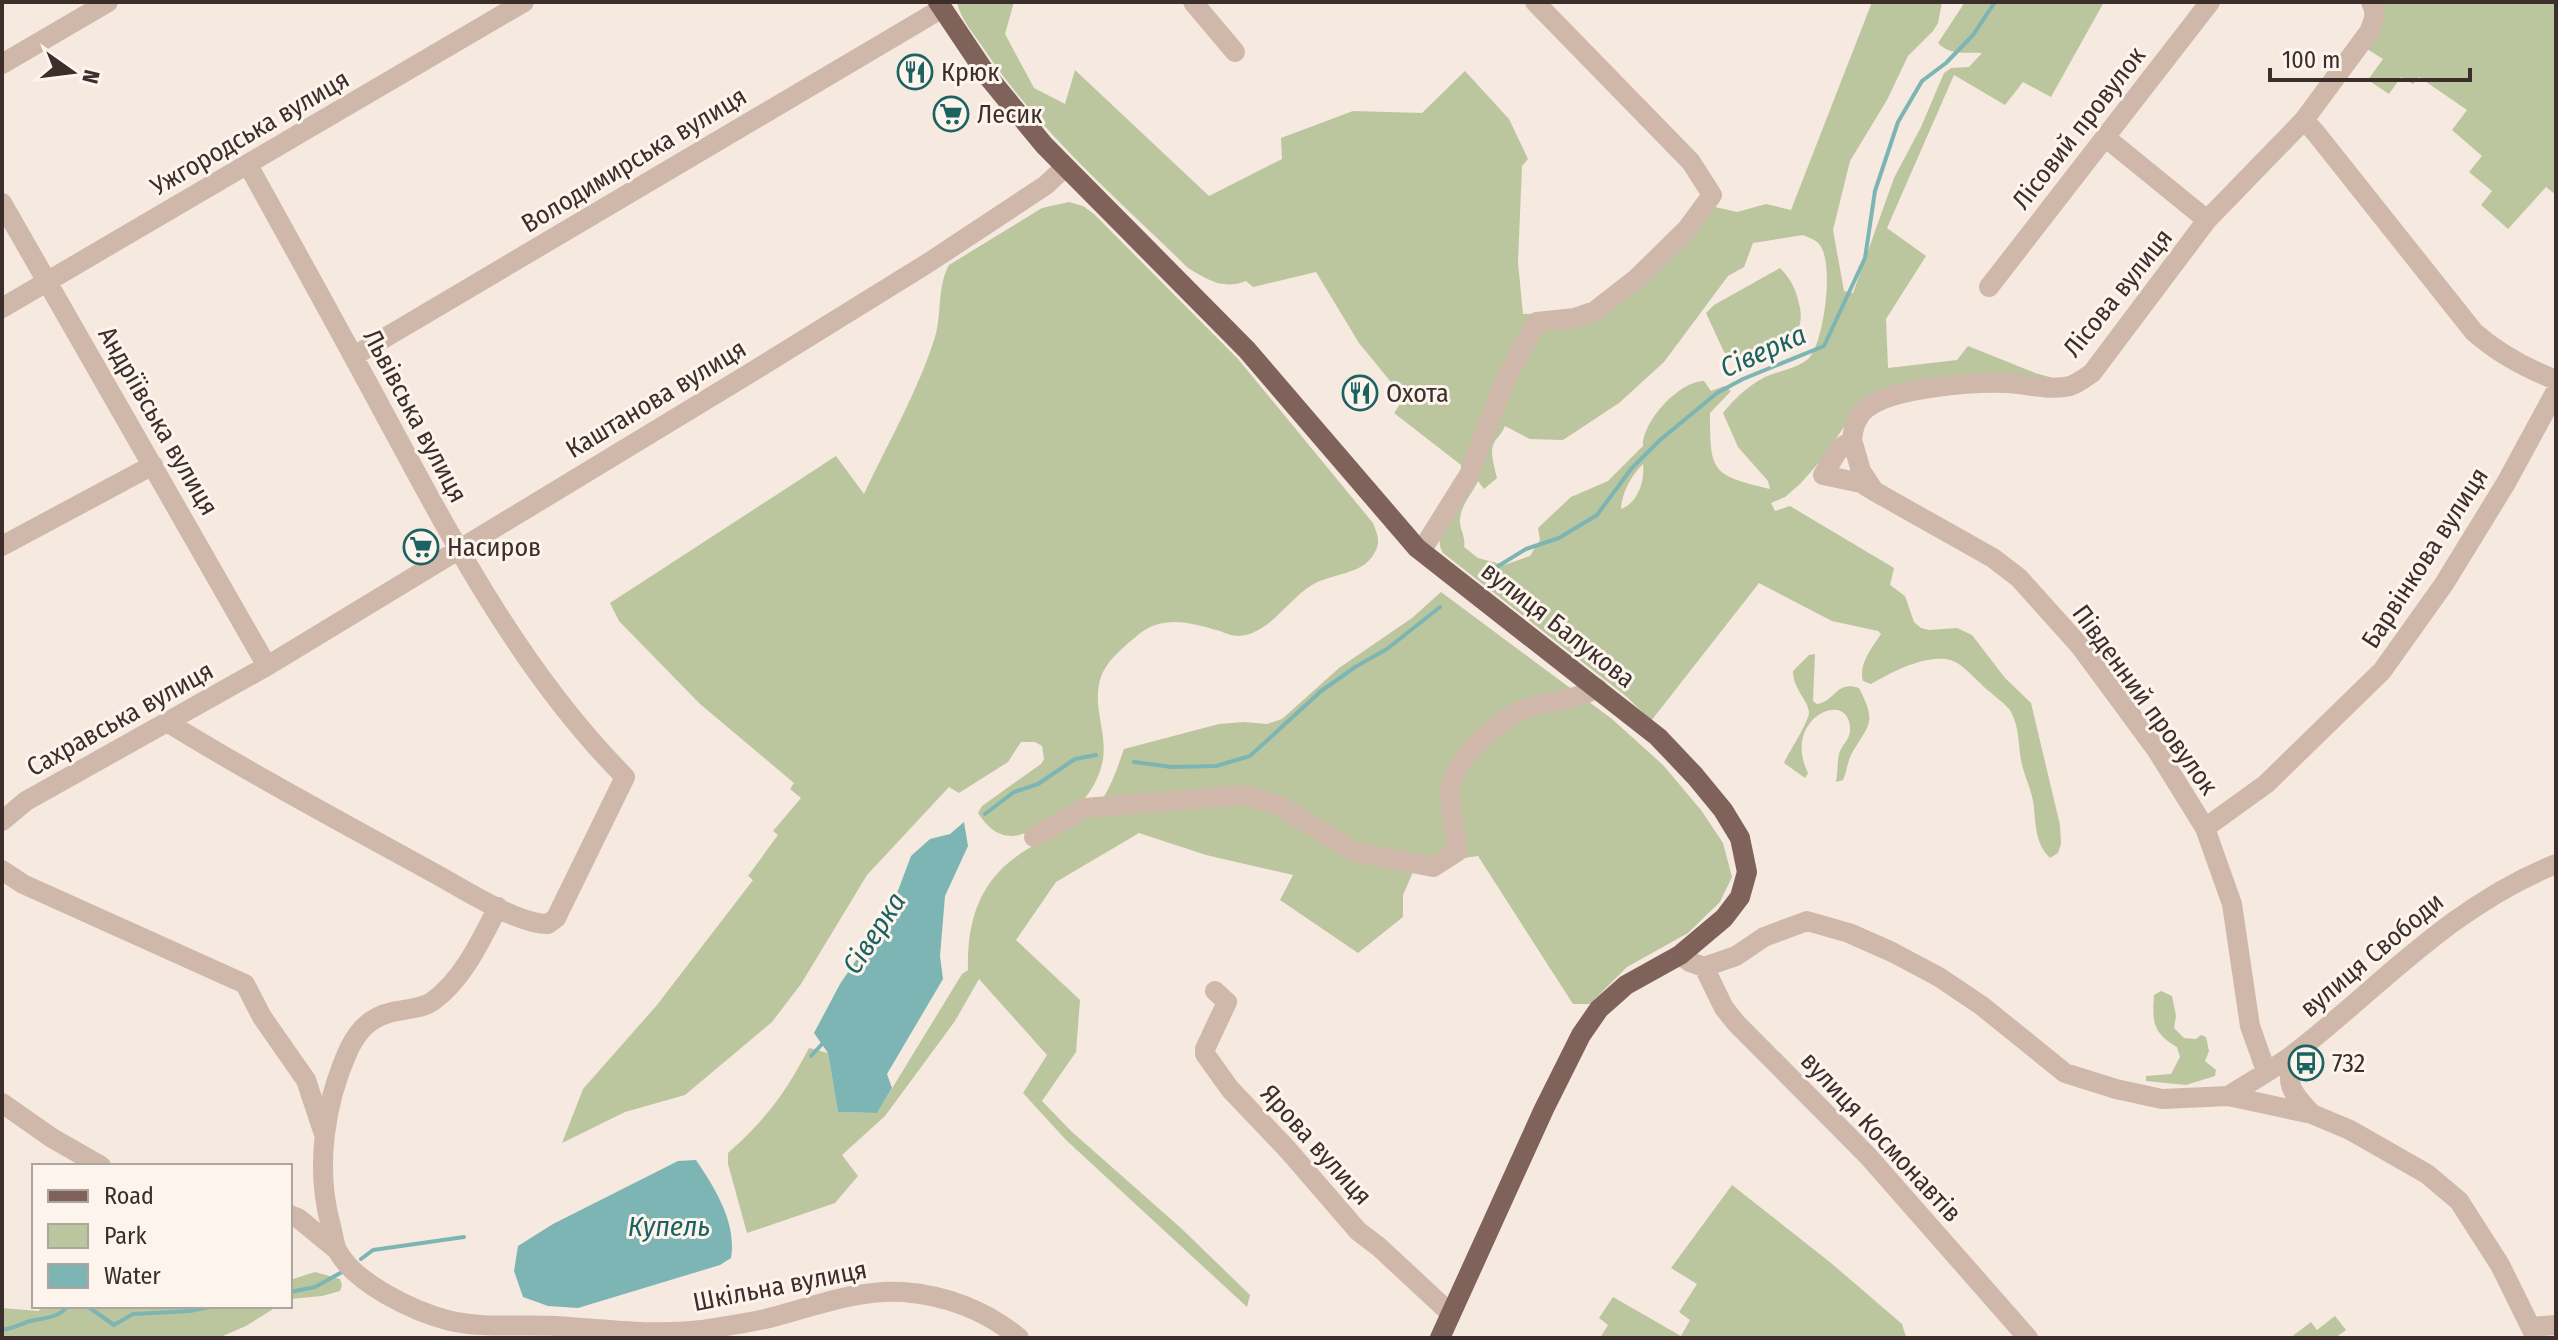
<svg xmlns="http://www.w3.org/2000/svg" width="2558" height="1340" font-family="'Fira Sans Condensed',sans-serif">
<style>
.green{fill:#bcc69e;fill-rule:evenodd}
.water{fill:#7cb5b3}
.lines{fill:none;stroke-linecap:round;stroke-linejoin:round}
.stream{stroke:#7cb5b3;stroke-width:4}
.minor{stroke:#cfb8aa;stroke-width:20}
.major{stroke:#7f635a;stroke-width:20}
.labels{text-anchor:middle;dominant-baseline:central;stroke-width:6;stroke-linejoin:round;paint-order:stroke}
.poi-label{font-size:26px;fill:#3c2e2a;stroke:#fcf4ed;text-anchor:start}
.street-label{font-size:26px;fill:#3c2e2a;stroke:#fcf4ed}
.water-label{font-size:28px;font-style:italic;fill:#1b6261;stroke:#fcf4ed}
</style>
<rect width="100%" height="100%" fill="#f5e9e0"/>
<path class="green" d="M957 2H1014L1005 34 1034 88 1065 104 1075 70 1209 196 1282 159 1281 138 1353 111 1422 113 1465 71 1509 119 1528 159 1522 166 1518 262 1523 314 1565 313 1590 308 1675 232 1702 204 1737 212 1766 204 1791 210 1872 2H1942L1938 23 1933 31 1908 56 1887 100 1850 161 1833 230 1844 291 1853 293 1894 178 1921 127 1944 73 1951 68 1969 67 1982 53C1966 52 1950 56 1938 43L1965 2H2104L2051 97 2023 82 2005 105 1954 75 1887 228 1926 256 1886 319 1888 368 1957 360 1968 346 2035 373 2068 382 1970 379 1850 418 1823 458 1800 484 1785 497 1771 503 1775 511 1790 506 1894 568 1890 585 1905 596 1914 622 1921 628 1929 630 1957 628 1972 635 2005 678 2031 703 2060 825 2061 844 2058 853 2050 858C2034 843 2036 820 2033 801 2031 789 2025 777 2022 765 2018 748 2020 728 2011 712 2008 705 1987 691 1980 683 1970 674 1960 661 1946 659 1921 656 1892 672 1871 684L1863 681C1858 664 1872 648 1881 634L1878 631 1832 621 1759 583 1651 721 1627 697 1443 553C1431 535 1453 494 1461 475V465L1394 413 1404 398 1359 343 1316 272 1253 287 1246 281C1223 290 1208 280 1188 268 1117 198 1040 133 984 49 975 35 960 19 957 2ZM1803 235C1809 238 1815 239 1819 244 1835 262 1824 339 1810 357 1800 368 1778 371 1765 377 1748 386 1735 398 1723 413L1738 447 1768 481 1770 489C1712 475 1710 473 1710 413L1731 391 1724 386 1711 391 1704 381C1679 381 1642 422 1643 446L1608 481 1571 497 1538 528 1540 540 1530 556 1504 565 1478 558 1464 547C1466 536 1459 529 1460 519 1461 505 1472 494 1478 481L1484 489 1497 478C1495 468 1489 452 1494 443 1498 436 1502 434 1505 426L1530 439 1563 440 1619 403 1664 362 1728 276 1744 267 1753 243ZM1643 464C1645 481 1638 503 1621 509 1622 492 1631 476 1643 464Z
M2379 2H2556V195L2546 187 2508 229 2481 205 2492 191 2469 172 2482 156 2452 130 2467 110 2419 77 2413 84 2401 77 2389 94 2368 80 2383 59 2367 49Z
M1069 202 1083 206 1094 214 1238 359 1373 523C1377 533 1381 542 1375 552 1364 575 1332 573 1312 585 1287 600 1270 634 1238 636 1232 636 1225 633 1220 631 1192 623 1164 614 1139 634 1124 647 1106 660 1100 680 1092 709 1109 735 1102 764 1099 778 1091 791 1082 802 1073 811 1025 837 1012 836 996 836 986 825 978 813L982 806 1041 764 1044 759 1042 746 1035 742H1021L1008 762 959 793 949 787 867 875 801 984 772 1022 685 1095 625 1112 562 1143 583 1089 657 1005 753 880 748 876 778 835 773 831 801 798 790 789 794 783 700 704 619 621 610 603 836 456 864 494C888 443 918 391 935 337 942 314 937 286 949 265L1042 208Z
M1780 268C1792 280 1797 292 1800 308 1807 348 1763 355 1732 358L1724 352 1706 313 1714 305Z
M1441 592 1612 719 1663 765 1701 810 1723 843 1732 877 1720 902 1688 933 1627 967 1590 1004H1573L1478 856 1457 859 1413 872 1403 895V917L1358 953 1280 900 1293 875 1206 855 1139 833 1056 882 1016 940 1080 1000 1076 1052 1042 1101 1071 1131 1182 1229 1250 1295 1247 1307 1066 1140 1023 1093 1047 1055 979 979 955 1021 885 1116 842 1155 858 1176 835 1203 747 1233 728 1164V1153C766 1119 785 1094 809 1048L828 1053 838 1112 877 1113 962 974 968 970C967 919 980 878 1026 850 1049 836 1075 830 1094 810 1109 794 1117 769 1124 749L1219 724 1244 722 1267 724 1282 719 1339 668 1412 618Z
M1815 654 1813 701 1817 704C1836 701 1836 680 1859 688 1878 725 1868 724 1851 755 1847 763 1847 772 1843 780L1836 782C1838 772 1837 759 1840 751 1844 742 1851 738 1850 728 1849 688 1781 718 1808 773L1805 778 1784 763C1789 752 1810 720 1809 712 1808 700 1793 689 1793 671L1809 655Z
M2161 991 2172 996 2176 1016 2174 1028 2184 1038 2196 1039 2201 1035 2206 1037 2209 1051 2205 1061 2216 1070 2215 1076 2186 1085 2146 1081V1076L2171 1074 2180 1057 2177 1047C2153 1033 2152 1022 2154 995Z
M1732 1185 1831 1263 1902 1324 1906 1337 1600 1338 1608 1325 1599 1318 1613 1297 1681 1336 1690 1320 1679 1312 1697 1284 1671 1268Z
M315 1272 340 1279 342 1285 340 1291 322 1296 290 1299V1280Z
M46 1306H278L246 1326 218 1338H2V1308L38 1311Z
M2335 1316 2346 1330 2335 1338H2290L2311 1322 2317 1330Z"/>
<path class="water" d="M964 822 968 846 945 896 940 956 943 979 887 1074 892 1088 877 1113 838 1112 828 1053 814 1033 840 984 891 909 911 856 930 839 950 834Z
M696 1160C715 1188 737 1223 731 1258L720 1265 578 1308 548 1306 523 1297 514 1271 518 1246 553 1224 678 1161Z"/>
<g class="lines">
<path class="stream" d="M1487 573 1526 549 1559 538 1597 515 1631 469 1660 440 1717 393 1743 379 1824 346 1865 258 1875 191 1898 122 1922 81 1946 63 1973 35 1995 2
M1134 762 1172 767 1216 766 1250 756 1320 692 1355 667 1387 649 1440 607
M985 814 1014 792 1038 784 1075 759 1096 755
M811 1056 824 1042
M361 1259 373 1250 464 1237
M290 1292 315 1287 342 1272
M87 1306 114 1325 133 1314 190 1311 215 1306
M2 1330C15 1328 16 1326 27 1322 43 1317 56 1320 68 1306"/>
<path class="minor" d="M1193 2 1235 52
M2 64 108 2
M2304 120 2315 132 2474 332C2499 354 2525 368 2556 380
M2105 137 2207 220
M2 203 267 666
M1989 287 2210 2
M2 308 524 2
M354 356 941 9
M1852 440C1853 428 1856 416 1867 408 1894 387 1973 382 2007 383 2027 384 2050 391 2070 386 2077 384 2085 378 2092 373L2207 220 2304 120 2369 32C2374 20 2377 14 2371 2
M1874 491 1861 471 1852 440 1839 449 1823 475 1861 483 1874 491 1993 558 2019 578 2080 646 2156 749 2205 828 2232 904 2250 1026 2266 1071
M2 546 153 465
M1417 548 1425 545 1470 473 1504 382 1537 322 1575 318 1595 311 1636 279 1687 229 1712 195 1691 162 1535 2
M167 722C253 775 343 823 432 872 462 888 516 924 548 924L556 918 625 777C522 673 454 543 385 415 340 331 294 248 248 165
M2 821 26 801 267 666 742 378 928 263 1046 185 1065 167
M2205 828 2266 784 2382 671 2444 584 2506 483 2556 391
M1034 837 1085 808 1244 795 1280 806 1355 852 1433 867 1458 851C1456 837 1448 801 1450 789 1456 758 1501 715 1531 707 1554 700 1577 700 1597 688
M2 870 23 884 245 984 262 1017 306 1080 324 1134
M498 907C481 940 464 978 433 1001 425 1007 414 1008 404 1010 377 1013 361 1024 349 1049 324 1104 315 1169 331 1226 333 1234 334 1243 337 1250 354 1283 413 1311 447 1320 482 1329 520 1324 556 1326 604 1329 654 1336 701 1330 725 1326 750 1323 773 1317 815 1306 859 1289 903 1292 946 1295 987 1311 1019 1338
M1680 955 1690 962 1704 967 1736 956 1764 937 1807 921 1849 933 1892 952 1939 977 1982 1006 2065 1073 2116 1089 2162 1099 2228 1096 2312 1114 2350 1130 2427 1174 2459 1201 2500 1265 2536 1338
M1704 967 1724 1008 1736 1023 1868 1156 2028 1338
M1215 991 1227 1002 1205 1049V1054L1230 1089 1288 1150 1358 1231 1379 1247 1450 1313
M2293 1055C2285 1085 2291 1092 2312 1114
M2228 1096C2250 1082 2274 1069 2295 1053 2382 985 2451 906 2556 864
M2 1103 52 1138 101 1166
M290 1215 298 1218 337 1250
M2531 1327 2556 1325"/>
<path class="major" d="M938 2 989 78 1044 145 1247 350 1417 548 1658 737 1695 776 1723 810 1740 838 1747 872 1740 897 1724 918 1680 955 1626 985 1599 1009 1581 1035 1544 1109 1440 1338"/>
</g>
<defs>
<g id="restaurant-ring" transform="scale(1.8)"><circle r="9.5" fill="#fcf4ed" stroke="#1b6261" stroke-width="1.5"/><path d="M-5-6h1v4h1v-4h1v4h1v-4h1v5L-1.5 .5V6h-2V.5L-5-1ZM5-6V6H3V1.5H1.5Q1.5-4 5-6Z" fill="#1b6261"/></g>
<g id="supermarket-ring" transform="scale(1.8)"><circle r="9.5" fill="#fcf4ed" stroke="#1b6261" stroke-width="1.5"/><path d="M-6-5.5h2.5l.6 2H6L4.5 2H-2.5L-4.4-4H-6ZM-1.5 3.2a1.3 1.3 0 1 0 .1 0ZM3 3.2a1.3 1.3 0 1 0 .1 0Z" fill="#1b6261"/></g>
<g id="bus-ring" transform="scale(1.8)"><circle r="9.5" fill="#fcf4ed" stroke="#1b6261" stroke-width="1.5"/><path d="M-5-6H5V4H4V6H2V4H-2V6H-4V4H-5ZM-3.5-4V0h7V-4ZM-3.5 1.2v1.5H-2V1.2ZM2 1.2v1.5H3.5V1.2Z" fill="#1b6261"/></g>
</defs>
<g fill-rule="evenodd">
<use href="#restaurant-ring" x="915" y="72"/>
<use href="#supermarket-ring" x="951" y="114"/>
<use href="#restaurant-ring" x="1360" y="393"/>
<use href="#supermarket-ring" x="421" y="547"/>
<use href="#bus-ring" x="2306" y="1063"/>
</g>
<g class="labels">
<g class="poi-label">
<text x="941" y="72">Крюк</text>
<text x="977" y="114">Лесик</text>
<text x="1386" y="393">Охота</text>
<text x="447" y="547">Насиров</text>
<text x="2332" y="1063">732</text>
</g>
<g class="street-label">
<text transform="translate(2079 128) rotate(-52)">Лісовий провулок</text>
<text transform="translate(250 133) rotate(-30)">Ужгородська вулиця</text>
<text transform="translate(634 160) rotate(-31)">Володимирська вулиця</text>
<text transform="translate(2118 293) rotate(-51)">Лісова вулиця</text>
<text transform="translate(656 399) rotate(-31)">Каштанова вулиця</text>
<text transform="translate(415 416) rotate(62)">Львівська вулиця</text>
<text transform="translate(158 421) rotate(60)">Андріївська вулиця</text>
<text transform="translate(2425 558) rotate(-57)">Барвінкова вулиця</text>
<text transform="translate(1558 625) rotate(38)">вулиця Балукова</text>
<text transform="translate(2145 700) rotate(54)">Південний провулок</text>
<text transform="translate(120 719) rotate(-29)">Сахравська вулиця</text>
<text transform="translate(2372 955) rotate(-40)">вулиця Свободи</text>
<text transform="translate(1881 1137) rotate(47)">вулиця Космонавтів</text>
<text transform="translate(1316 1145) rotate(48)">Ярова вулиця</text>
<text transform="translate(780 1286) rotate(-11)">Шкільна вулиця</text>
</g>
<g class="water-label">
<text transform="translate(1763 351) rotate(-24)">Сіверка</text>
<text transform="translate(874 933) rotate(-57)">Сіверка</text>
<text x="669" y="1226">Купель</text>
</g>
</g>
<rect width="2558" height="1340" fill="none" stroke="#3c2e2a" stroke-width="8"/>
<rect x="32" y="1164" width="260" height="144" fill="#fcf4ed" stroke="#afa59f" stroke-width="2"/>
<rect x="48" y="1190" width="40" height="12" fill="#7f635a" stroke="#afa59f" stroke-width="2"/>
<text x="104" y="1204" font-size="24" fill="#3c2e2a">Road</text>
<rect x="48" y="1224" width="40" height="24" fill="#bcc69e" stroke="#afa59f" stroke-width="2"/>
<text x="104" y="1244" font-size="24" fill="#3c2e2a">Park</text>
<rect x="48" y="1264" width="40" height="24" fill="#7cb5b3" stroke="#afa59f" stroke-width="2"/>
<text x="104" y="1284" font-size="24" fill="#3c2e2a">Water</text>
<g transform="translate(72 72) rotate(104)" stroke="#fcf4ed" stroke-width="6" paint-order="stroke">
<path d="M0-6L14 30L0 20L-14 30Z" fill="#3c2e2a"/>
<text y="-12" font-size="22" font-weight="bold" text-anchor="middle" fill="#3c2e2a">N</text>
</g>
<path d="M2270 68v12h200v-12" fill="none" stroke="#3c2e2a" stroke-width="4"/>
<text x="2282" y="68" font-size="24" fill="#3c2e2a" stroke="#fcf4ed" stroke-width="6" paint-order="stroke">100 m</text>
</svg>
